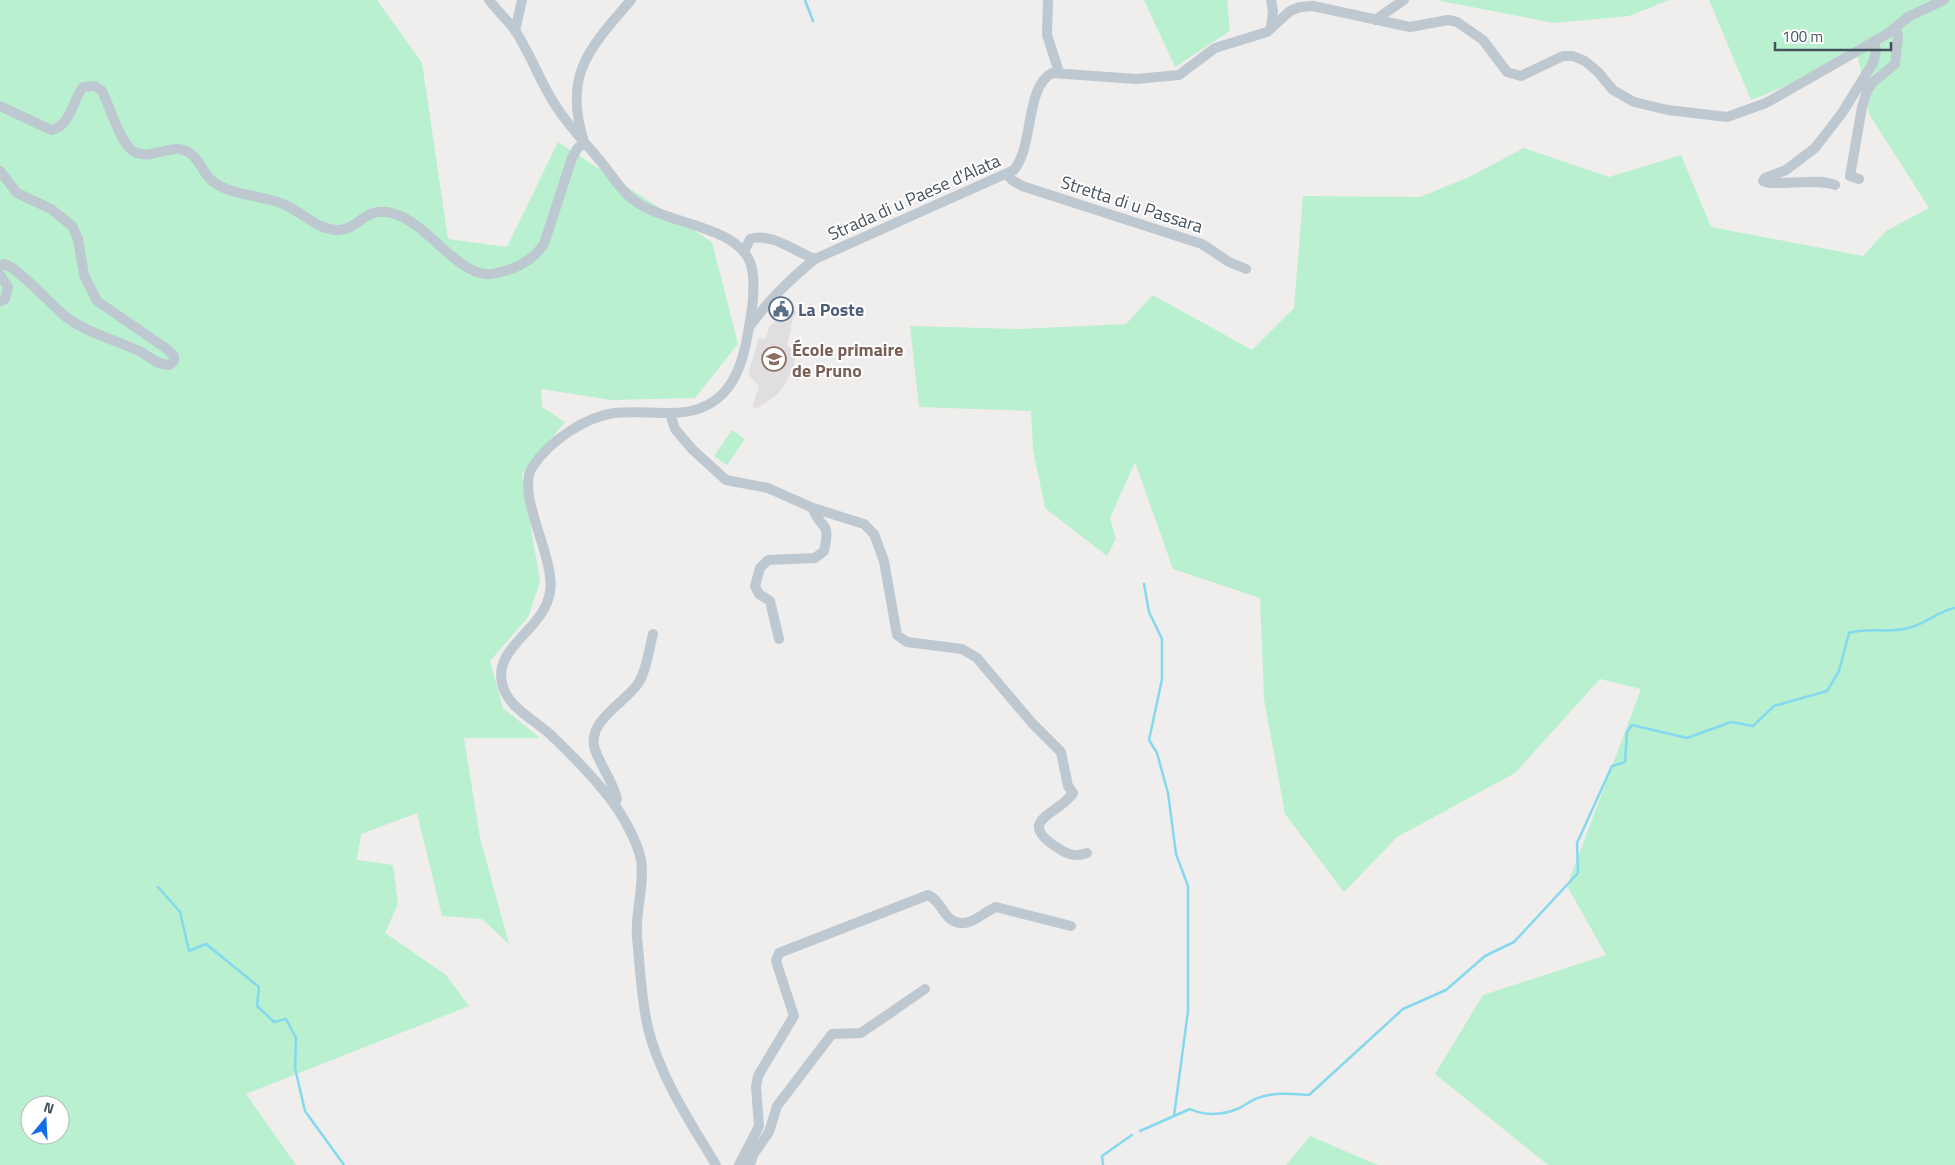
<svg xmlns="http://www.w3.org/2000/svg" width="1955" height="1165" font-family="'Titillium Web',sans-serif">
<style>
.education{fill:#e1dedf}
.green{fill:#b9f0cf;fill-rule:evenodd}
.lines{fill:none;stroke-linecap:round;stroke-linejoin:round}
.stream{stroke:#84d9ef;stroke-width:2.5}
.minor{stroke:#bdc8d0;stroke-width:10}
.labels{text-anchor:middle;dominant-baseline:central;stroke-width:4;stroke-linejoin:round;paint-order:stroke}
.street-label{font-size:18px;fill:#45515c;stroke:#fff}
.service-label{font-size:18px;font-weight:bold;fill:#4e5e75;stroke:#fff;text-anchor:start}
.education-label{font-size:18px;font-weight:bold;fill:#785e54;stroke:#fff;text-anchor:start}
</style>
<rect width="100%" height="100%" fill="#f0eded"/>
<path class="education" d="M789 305 797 313 793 318 787 346 797 351 793 368 787 381 778 394 756 409 752 407 759 386 748 374 759 338 766 339 769 327 778 318 776 317Z"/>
<path class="green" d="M0 0H377L422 63 448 239 507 247 558 142 712 242 738 344 695 398 612 400 541 389 542 407 565 422 522 474 540 582 528 617 490 661 503 708 540 738H464L480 838 509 944 482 919 442 916 417 813 361 834 357 860 393 865 398 904 385 933 446 975 469 1006 246 1094 296 1165H0ZM30 1105H60V1135H30Z
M1144 0H1227L1230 31 1175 67Z
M1436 0H1669L1629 16 1554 23Z
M1709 0H1955V1165H1548L1435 1074 1483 995 1606 955 1567 886 1641 689 1600 679 1515 773 1397 837 1344 892 1285 814 1264 699 1260 598 1173 569 1135 462 1110 518 1116 539 1107 556 1045 508 1033 450 1031 411 919 407 910 326 1019 329 1126 324 1153 295 1252 350 1294 308 1303 196 1420 197 1469 177 1524 148 1609 177 1681 155 1711 227 1863 256 1886 231 1929 208 1869 114 1858 57 1751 100Z
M732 430 745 439 727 465 714 456Z
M1310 1136 1378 1165H1286Z"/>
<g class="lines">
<path class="stream" d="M805 0 813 21
M1144 584 1149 612 1162 639V679L1149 740 1157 753 1168 793 1176 854 1188 886V1011L1174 1116
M158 887 180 912 189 951 206 944 259 987 257 1006 274 1022 286 1019 296 1038 295 1068 305 1111 344 1165
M1140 1131 1190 1109C1204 1116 1223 1115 1237 1109 1245 1106 1252 1099 1261 1097 1277 1092 1292 1094 1309 1095L1403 1009 1446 990 1485 956 1514 942 1578 873 1577 843 1612 766 1625 762 1627 732 1632 725 1687 738 1731 722 1753 726 1774 706 1827 691 1839 671 1849 633C1868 627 1886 633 1904 629 1926 625 1935 612 1955 608
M1103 1165 1102 1156 1132 1135"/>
<path class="minor" d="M489 0C497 10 506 19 514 29 530 52 539 80 554 103 567 125 586 143 602 163 611 174 620 189 631 198 663 226 744 224 752 269 756 290 751 317 747 338 739 384 718 414 668 413 650 413 632 411 614 413 585 417 550 441 533 466 514 493 556 557 550 592 544 630 494 646 502 683 507 708 536 720 553 737 576 759 613 797 627 825 633 836 639 848 641 860 645 885 635 911 637 937 640 967 641 998 648 1028 660 1077 690 1122 716 1165
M1048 0 1047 35 1059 72
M1375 20 1404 0
M1271 28 1273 11 1271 0
M515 31 522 0
M0 106 51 130C71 126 72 101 83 87L95 86 102 91C110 106 119 141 133 151 149 162 171 142 188 152 201 159 203 176 215 183 234 196 262 195 283 204 303 212 314 228 336 230 359 232 363 204 395 214 427 224 456 272 486 274 493 275 501 272 508 270 522 266 536 256 544 244L572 158 577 149 584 142C563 74 589 49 631 0
M0 171 17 193 51 209 72 226 78 239 84 275 97 301 167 349 174 356V361L169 365C157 365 149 356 139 351 114 339 86 333 65 316 51 305 18 267 4 264L0 266
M1007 174 1012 180 1022 186 1202 244 1229 262 1246 269
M1859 179 1850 176 1862 107 1867 91 1872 83 1895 64 1898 37 1896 27
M1835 185C1817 177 1774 187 1763 181L1765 178 1786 170 1815 148 1842 113 1873 63 1876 52 1874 41
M744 252 750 239C772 232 795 252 815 259
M0 275 8 287 5 299 0 301
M749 327C770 299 788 281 815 259L1014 170C1034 146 1025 87 1052 73L1136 79 1179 75 1215 48 1267 32 1290 11 1300 7 1313 6 1410 27 1448 20 1457 22 1483 40 1507 72 1521 76 1563 56H1573L1585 61 1598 72 1613 90 1634 102 1668 110 1727 117 1766 103 1887 34 1908 17 1944 0
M670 414 675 429 693 450 726 480 768 488 813 508 864 524 874 534 884 561 897 635 907 642 962 649 977 658 1032 723 1061 752 1068 786 1073 793C1060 814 1013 820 1058 848 1068 855 1076 857 1087 853
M779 639 770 601 759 594 755 586 760 568 768 560 815 558 824 551C832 517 818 530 813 508
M614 804 617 799C613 780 598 763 594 746 589 719 628 701 639 682 647 669 649 649 653 634
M739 1165 759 1126 756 1087 758 1076 794 1016 776 961 779 953 928 895C943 901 944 925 964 923 976 922 985 911 996 907L1071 926
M750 1165 753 1155 769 1132 777 1106 832 1034 861 1033 925 989"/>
</g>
<defs>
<g id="civic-ring" transform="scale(1.25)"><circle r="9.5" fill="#fff" stroke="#5c6f8a" stroke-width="1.5"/><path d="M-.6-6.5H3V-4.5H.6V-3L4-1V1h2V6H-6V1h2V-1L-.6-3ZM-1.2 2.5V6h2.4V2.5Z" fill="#5c6f8a"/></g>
<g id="school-ring" transform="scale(1.25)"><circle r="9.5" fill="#fff" stroke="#8d6e63" stroke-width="1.5"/><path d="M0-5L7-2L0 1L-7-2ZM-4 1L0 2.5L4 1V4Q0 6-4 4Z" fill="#8d6e63"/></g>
</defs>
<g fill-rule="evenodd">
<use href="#civic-ring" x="781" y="309"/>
<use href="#school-ring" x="774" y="359"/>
</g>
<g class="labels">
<g class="street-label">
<text transform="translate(914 197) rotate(-24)">Strada di u Paese d'Alata</text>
<text transform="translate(1132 204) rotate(18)">Stretta di u Passara</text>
</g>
<g class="service-label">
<text x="798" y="309">La Poste</text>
</g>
<g class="education-label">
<text x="792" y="349">École primaire<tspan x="792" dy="21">de Pruno</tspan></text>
</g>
</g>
<g transform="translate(45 1120) rotate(18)"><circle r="24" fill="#ffffff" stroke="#b5b9be"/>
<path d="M0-4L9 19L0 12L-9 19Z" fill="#116ee6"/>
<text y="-8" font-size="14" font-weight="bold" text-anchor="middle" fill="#45515c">N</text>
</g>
<path d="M1775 42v8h116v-8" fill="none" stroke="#45515c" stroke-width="2.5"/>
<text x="1782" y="42" font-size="15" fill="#45515c" stroke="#ffffff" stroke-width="4" paint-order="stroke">100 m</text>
</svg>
